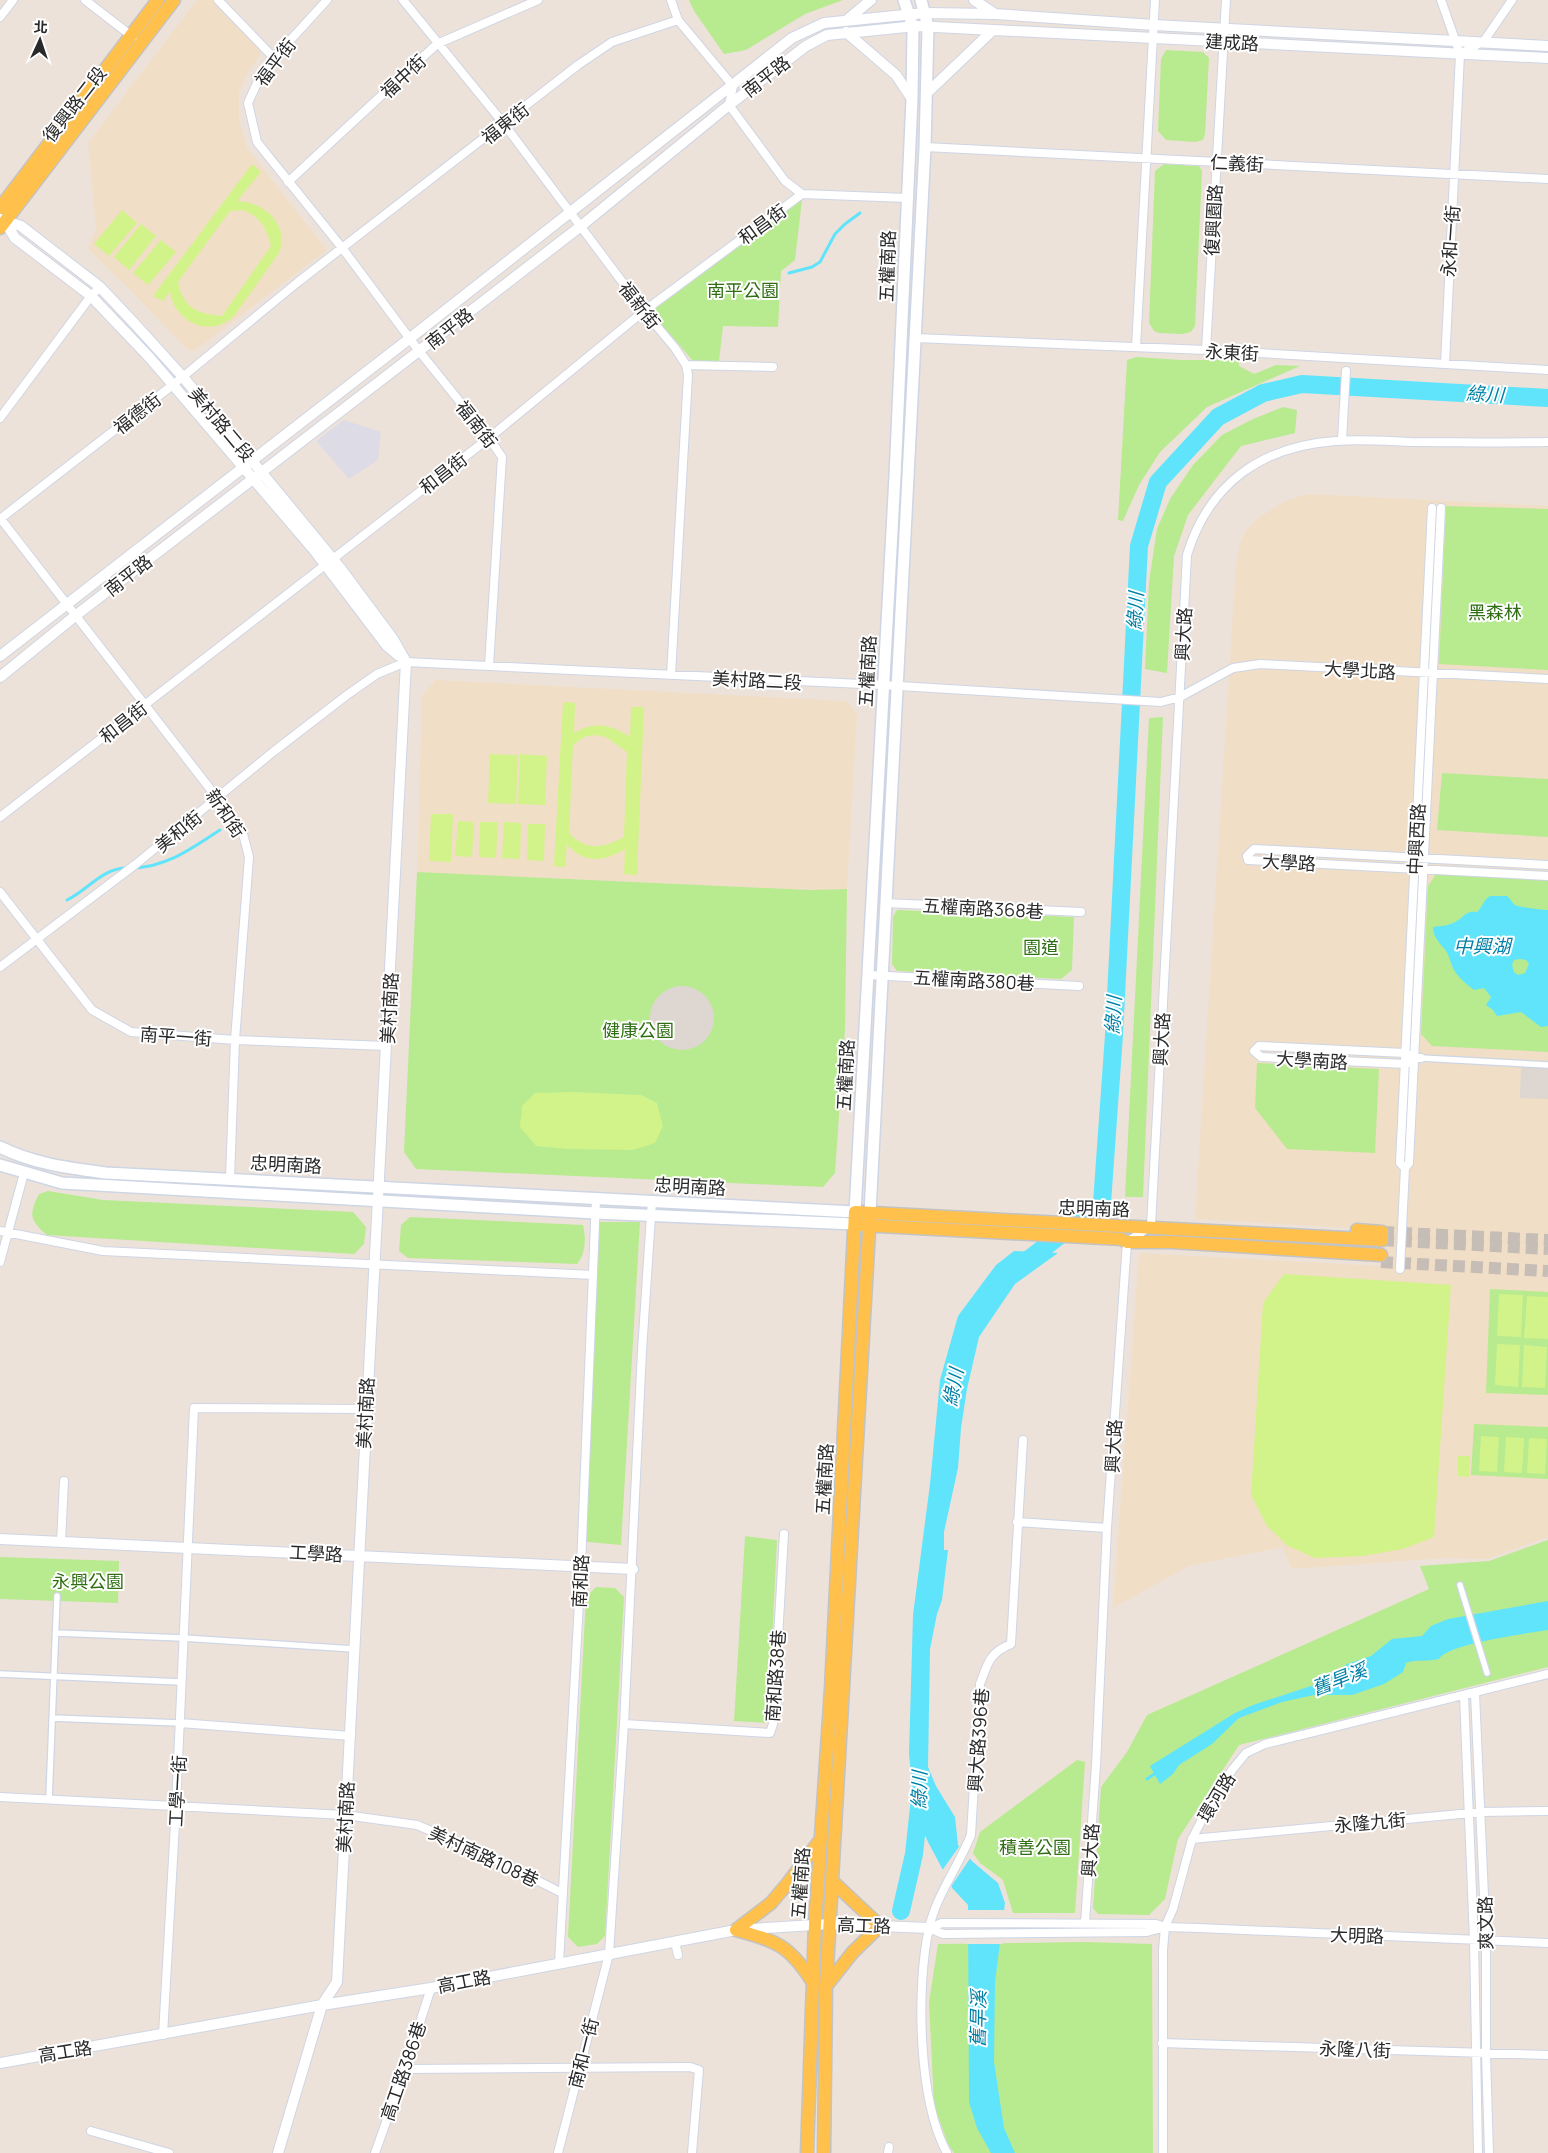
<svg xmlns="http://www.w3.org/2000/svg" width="1548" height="2153" font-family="Manrope,'Noto Sans TC',sans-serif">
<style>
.industrial{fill:#dddbe5}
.education{fill:#f1dec6}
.green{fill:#b8ea8f}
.pitch{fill:#d2f389;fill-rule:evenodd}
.plaza{fill:#ddd6d1}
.water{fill:#60e4fc;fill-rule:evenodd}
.pier{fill:#ede2d9}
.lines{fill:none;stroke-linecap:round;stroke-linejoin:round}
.stream{stroke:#60e4fc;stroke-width:3}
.river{stroke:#60e4fc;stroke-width:18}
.primary-tunnel{stroke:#c6bdb6;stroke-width:12;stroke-dasharray:12 6;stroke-linecap:butt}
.pedestrian-casing{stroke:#ced5e4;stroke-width:8}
.minor-casing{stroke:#ced5e4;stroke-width:10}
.tertiary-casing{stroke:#ced5e4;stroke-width:12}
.secondary-casing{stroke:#ced5e4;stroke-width:14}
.primary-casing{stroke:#c3c3c3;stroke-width:15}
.pedestrian{stroke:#fff;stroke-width:5.5}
.minor{stroke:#fff;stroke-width:8}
.tertiary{stroke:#fff;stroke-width:10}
.secondary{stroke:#fff;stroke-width:11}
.primary{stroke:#ffc14c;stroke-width:12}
.labels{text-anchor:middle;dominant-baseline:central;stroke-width:4;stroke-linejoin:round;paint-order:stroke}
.street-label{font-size:18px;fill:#292929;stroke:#fff}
.park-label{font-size:18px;fill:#2f6e12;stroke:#fff}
.water-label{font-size:19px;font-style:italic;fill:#0080a6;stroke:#fff}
</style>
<rect width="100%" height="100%" fill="#ede2d9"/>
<path class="industrial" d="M344 420 381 432 378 460 349 479 316 441Z"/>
<path class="education" d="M197 0H213L259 46 260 55 248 72 239 92V121L247 148 327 250 194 351 188 350 132 292 88 249 96 230 88 143Z
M1308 494 1548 506V1537L1487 1559 1446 1558 1292 1569 1282 1547 1189 1566 1113 1608 1139 1253 1381 1266 1382 1230 1195 1219 1236 563 1241 541 1246 530 1257 519 1285 501Z
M435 680 847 701 857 714 847 889 810 890 417 872 422 696Z"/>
<path class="green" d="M689 0H843L805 14 746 50 724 54 694 11Z
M1166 50 1203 52 1209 58 1205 134 1203 140 1196 142 1166 140 1158 131 1161 59Z
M1164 164 1199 166 1202 171 1195 326 1191 332 1183 334 1159 333 1154 331 1149 323 1155 171Z
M802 200 795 260 781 271 778 327 723 326 719 361H693L651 312Z
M1137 357 1181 360H1239V366L1254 374 1276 365 1300 366 1207 407 1160 452 1139 485 1123 521 1118 520 1127 360Z
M1283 407 1297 410 1295 433 1241 446 1188 515 1174 556 1167 673 1145 669 1149 582 1157 529 1170 499 1193 465 1222 435 1253 419Z
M1446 506 1548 509V670L1439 664Z
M1163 717 1143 1197H1125L1149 718Z
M1442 773 1548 779V837L1437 830Z
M1438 871 1548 876V1052L1432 1046 1421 1034 1428 886Z
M417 872 810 890 847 889 845 1028 835 1173 823 1187 416 1169 404 1152Z
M897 910 1074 917 1072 970 1061 979 897 971 892 964 893 917Z
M1257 1063 1379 1069 1375 1153 1287 1149 1255 1108Z
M48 1191 103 1200 353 1212 366 1227 364 1244 354 1254 47 1235C29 1220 29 1214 39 1194Z
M410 1217 583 1225C586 1239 586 1253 577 1264L408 1258 399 1251 401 1225Z
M598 1222H640L621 1545 578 1541Z
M1490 1289 1548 1292V1395L1486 1393Z
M1474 1424 1548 1427V1479L1471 1475Z
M745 1536 777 1540 768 1723 734 1721Z
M1548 1540V1667L1239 1745 1178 1839 1165 1899 1149 1915 1098 1914 1093 1908 1101 1787 1127 1752 1147 1715 1429 1589 1420 1566 1489 1561Z
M0 1557 119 1561 118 1603 0 1599Z
M596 1587 615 1588 624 1597 605 1936 597 1944 578 1947 568 1937 586 1597Z
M1077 1760 1085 1762 1075 1913H1013L1003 1880 980 1863 973 1853 980 1832Z
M1086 1942 1152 1944 1153 2153H954L948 2144 934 2105 929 2002 938 1944Z"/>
<path class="pitch" d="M252 164 261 172 237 201C264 202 290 224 279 253L234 316C210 339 174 322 170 291L163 301 153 296ZM243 210C261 217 266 228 271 246L222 316C198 314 183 308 178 282L230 211Z
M122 210 137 223 109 256 94 244Z
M141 224 156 236 129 270 114 257Z
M161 240 176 252 148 285 133 273Z
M563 702 575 703 574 733C594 721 611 724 630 737L631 707H644L637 875 624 874 625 849C604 862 583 864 567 844L565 867 554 866ZM594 735 606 737 627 752 624 837C603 848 587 852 569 833L573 745 584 737Z
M490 754 518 755 516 804 488 803Z
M520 754 547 756 545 805 518 804Z
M431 814H453L451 862 429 861Z
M458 821 474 822 472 857 455 856Z
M480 822H498L496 858 479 857Z
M504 822 521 823 520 859 502 858Z
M528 824H545L544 861 527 860Z
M574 1092 641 1095 657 1103 663 1126 655 1143 633 1150 568 1149 536 1146 520 1127 522 1106 535 1093Z
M1284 1274 1451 1285 1434 1537 1403 1549 1362 1556 1315 1558 1288 1546 1267 1526 1251 1495 1263 1303Z
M1499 1294 1523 1295 1521 1337 1497 1336Z
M1527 1296 1548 1297V1339L1524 1338Z
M1497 1344 1520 1345 1518 1387 1495 1385Z
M1524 1345 1547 1347 1545 1388 1522 1387Z
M1481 1436 1499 1437 1497 1472 1479 1471Z
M1506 1437 1524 1438 1522 1473 1504 1472Z
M1529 1438 1547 1439 1545 1474 1527 1473Z
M1458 1456H1470L1469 1477 1457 1476Z"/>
<path class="plaza" d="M650 1018a32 32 0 1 1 64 0a32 32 0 1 1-64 0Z
M1521 1064 1548 1065V1099L1520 1098Z"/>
<path class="water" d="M1490 896H1507C1511 899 1511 902 1515 905 1518 907 1543 910 1548 910V1026L1541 1027 1521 1012 1497 1016 1493 1010 1486 1005 1491 997 1484 988 1474 990C1465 983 1457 977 1452 966 1450 961 1449 955 1446 951 1440 943 1433 938 1433 927 1440 926 1449 926 1455 922 1464 917 1466 910 1477 912 1483 907 1483 900 1490 896ZM1520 959 1526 960 1529 964 1525 973 1518 975 1514 972 1512 965 1514 960Z
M1014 1251 1058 1253 1015 1284 979 1337 967 1389 961 1428 958 1468 944 1532V1550H948L942 1600 937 1614 930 1649 928 1767 936 1786 955 1817 958 1845 973 1862 998 1883 1005 1903 995 1982 994 2062 1004 2128 1015 2153H991L977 2128 969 2102 968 1905 953 1889 928 1842 915 1813 909 1754 913 1615 930 1484 940 1380 958 1316 996 1265Z
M1548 1601V1630C1530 1633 1446 1644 1439 1659 1428 1662 1417 1659 1406 1663L1403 1672 1384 1684 1352 1695H1314L1282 1702 1239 1718 1212 1744 1179 1765 1173 1774 1160 1784 1150 1766 1235 1713 1253 1705 1320 1683 1347 1664 1371 1656 1392 1639 1422 1636 1431 1626 1448 1619Z"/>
<path class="pier" d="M961 1844 971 1857 950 1888 941 1872Z
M965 1910H1004L1003 1944H965Z"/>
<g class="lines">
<path class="stream" d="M789 273 812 267 820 262 835 234 845 224 860 213
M133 868C167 867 192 848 220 830
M67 900C88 890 102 868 127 868
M1147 1779 1157 1772"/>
<path class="river" d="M1020 1266 1102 1203 1114 1035 1139 546 1158 482 1218 417 1263 393 1302 384 1548 398
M901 1911 914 1854 920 1798"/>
<path class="primary-tunnel" d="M1382 1232 1548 1240
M1382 1240 1548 1249
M1381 1262 1548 1271"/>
<g class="pedestrian-casing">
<path id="pedestrian" d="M1421 1058 1548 1065
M1460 1585 1487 1673
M56 1633 183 1638 354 1649
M0 1674 181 1682
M52 1718 180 1723
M49 1799 57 1596"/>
</g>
<g class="minor-casing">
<path id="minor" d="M85 0 133 37
M218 0 274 58
M327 0 274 58 258 81 248 103 257 142 343 249 419 351 489 438 502 457 489 666
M403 0 504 124 644 311 675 348 686 365 688 375 671 675
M671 0 678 20 733 86 729 105 785 181 802 194
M1441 0 1460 54
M0 17 13 0
M925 147 1548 179
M288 182 437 44 538 0
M915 338 1206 350 1548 370
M1136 347 1155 0
M1206 350 1226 0
M1445 364 1460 54 1484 41 1512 0
M686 365 773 367
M0 418 91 296 100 287
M1342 440 1346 371
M0 518 242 830 249 857 235 1040 230 1178
M0 519 174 384 298 282 578 65 612 42 678 20
M0 817 489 438 644 311 802 194 907 198
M1548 865 1254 849 1247 856 1248 860 1548 876
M0 892 92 1010 131 1032 235 1040 386 1046
M885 903 1081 912
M0 967 136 864 273 752 347 695 377 674 406 662 883 685 1161 702 1180 697 1233 668 1260 664 1548 679
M868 975 1079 986
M1409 1062 1405 1064 1261 1057 1254 1051 1259 1046 1405 1053 1415 1058H1421
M1405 1168 1400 1163 1432 508
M0 1231 103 1251 593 1275
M0 1262 24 1173
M1400 1269 1405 1168 1409 1163 1441 508
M1017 1522 1107 1528
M61 1542 64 1481
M1475 1693 1486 1940V2054L1489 2153
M1464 1696 1474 1940 1478 2153
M180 1723 351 1736
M624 1724 770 1733 773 1724 784 1534
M0 1797 345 1815 417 1825 481 1852 562 1893
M1192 1839 1482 1812 1548 1811
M1085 1923 1096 1765 1107 1528 1127 1242 1151 1226 1187 555C1209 483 1262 446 1336 441 1361 439 1386 441 1411 442 1457 442 1502 443 1548 442
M929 1928 943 1934 1147 1932 1165 1927 1199 1928 1548 1943
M929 1928 942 1923 1156 1924 1165 1927
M675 1942 678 1955
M559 1963 581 1566 596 1199
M163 2035 176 1806 194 1408 365 1409
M1162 2043 1548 2055
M405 2069 690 2067 699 2070 692 2153
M91 2131 169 2153
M375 2153 405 2069 431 1988
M558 2153 609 1954 624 1724 642 1351 652 1201
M888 2153 889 2147
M947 2153C918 2100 916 1987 929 1928 937 1894 958 1867 971 1835L980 1684C988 1663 989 1653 1011 1644L1023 1440
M1163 2153V1950L1165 1927 1173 1909 1192 1839 1209 1806 1232 1770 1246 1753 1265 1744 1548 1674"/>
</g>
<g class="tertiary-casing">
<path id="tertiary" d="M974 0 995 14
M848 19 871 0
M846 32 896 75 912 99
M927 93 993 30
M0 219 21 226 100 287 134 323 183 377 341 569 393 639 406 662
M5 222 15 238 91 296 150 358 314 550 387 646 399 656
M0 656 409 339 792 38 824 23 925 13 995 14 1154 25 1548 46
M0 677 75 616 581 226 729 105 806 46 827 35 916 26 1548 58
M0 1539 633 1569
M0 2063 322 2005 431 1988 736 1930 830 1924 929 1928
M278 2153 322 2005 337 1982 406 662"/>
</g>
<g class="secondary-casing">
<path id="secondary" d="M0 1147C34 1164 69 1168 106 1173L855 1212 895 476 912 99 913 27 904 0
M0 1165 62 1183 595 1213 854 1224
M870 1213 925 147 928 27 921 0"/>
</g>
<g class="primary-casing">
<path id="primary" d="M0 208 158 0
M0 228 174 0
M861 1225 1121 1239 1127 1242H1171L1381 1255
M1357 1230 1382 1232
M736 1930 771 1903 788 1883 821 1839
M736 1930C776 1941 789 1945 812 1981
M826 1986 853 1952 880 1926 832 1881
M807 2153 815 1924 831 1689 855 1212 1382 1240
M824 2153 826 1986 870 1213"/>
</g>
<use href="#pedestrian" class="pedestrian"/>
<use href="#minor" class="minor"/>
<use href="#tertiary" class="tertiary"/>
<use href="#secondary" class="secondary"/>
<use href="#primary" class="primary"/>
</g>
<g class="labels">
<g class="street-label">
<text transform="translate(1232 42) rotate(3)">建成路</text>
<text transform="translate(275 62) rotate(-53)">福平街</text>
<text transform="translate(403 76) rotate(-43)">福中街</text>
<text transform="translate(766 76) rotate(-38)">南平路</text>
<text transform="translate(74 104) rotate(-52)">復興路二段</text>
<text transform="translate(505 123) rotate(-38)">福東街</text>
<text transform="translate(1237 163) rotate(3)">仁義街</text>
<text transform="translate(1213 220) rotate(-87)">復興園路</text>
<text transform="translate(762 224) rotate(-36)">和昌街</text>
<text transform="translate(1450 241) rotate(-86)">永和一街</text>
<text transform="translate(887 266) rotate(-88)">五權南路</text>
<text transform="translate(640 305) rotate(52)">福新街</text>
<text transform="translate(449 328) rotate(-38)">南平路</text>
<text transform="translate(1232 352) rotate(3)">永東街</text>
<text transform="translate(137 413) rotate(-38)">福德街</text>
<text transform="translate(222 424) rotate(50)">美村路二段</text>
<text transform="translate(477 424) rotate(52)">福南街</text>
<text transform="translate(443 473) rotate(-38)">和昌街</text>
<text transform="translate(128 575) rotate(-38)">南平路</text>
<text transform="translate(1183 634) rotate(-87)">興大路</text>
<text transform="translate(1360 670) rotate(3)">大學北路</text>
<text transform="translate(867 671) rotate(-87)">五權南路</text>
<text transform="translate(757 680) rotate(3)">美村路二段</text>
<text transform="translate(123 722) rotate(-38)">和昌街</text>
<text transform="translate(226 813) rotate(56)">新和街</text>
<text transform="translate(178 831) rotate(-39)">美和街</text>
<text transform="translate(1416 839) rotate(-87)">中興西路</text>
<text transform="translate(1289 862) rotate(3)">大學路</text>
<text transform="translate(983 908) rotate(3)">五權南路368巷</text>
<text transform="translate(974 980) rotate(3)">五權南路380巷</text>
<text transform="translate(389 1008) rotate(-87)">美村南路</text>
<text transform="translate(176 1036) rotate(4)">南平一街</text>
<text transform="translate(1161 1039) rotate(-87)">興大路</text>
<text transform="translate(1312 1060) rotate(3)">大學南路</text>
<text transform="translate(845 1075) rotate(-87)">五權南路</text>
<text transform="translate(286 1164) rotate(3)">忠明南路</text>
<text transform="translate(690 1186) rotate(3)">忠明南路</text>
<text transform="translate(1094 1208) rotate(2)">忠明南路</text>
<text transform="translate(365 1413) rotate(-87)">美村南路</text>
<text transform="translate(1113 1446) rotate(-87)">興大路</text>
<text transform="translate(824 1479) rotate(-87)">五權南路</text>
<text transform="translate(316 1553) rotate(3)">工學路</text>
<text transform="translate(580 1581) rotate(-87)">南和路</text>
<text transform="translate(775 1676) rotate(-86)">南和路38巷</text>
<text transform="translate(978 1740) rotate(-86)">興大路396巷</text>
<text transform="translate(177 1791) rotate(-87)">工學一街</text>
<text transform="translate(1216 1797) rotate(-59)">環河路</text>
<text transform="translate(345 1817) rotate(-87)">美村南路</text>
<text transform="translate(1370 1822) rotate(-5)">永隆九街</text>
<text transform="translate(1090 1850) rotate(-86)">興大路</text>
<text transform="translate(484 1856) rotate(25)">美村南路108巷</text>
<text transform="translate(800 1883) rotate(-86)">五權南路</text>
<text transform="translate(1485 1923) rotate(-91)">爽文路</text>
<text transform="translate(864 1925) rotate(2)">高工路</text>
<text transform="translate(1357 1935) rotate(2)">大明路</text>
<text transform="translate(464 1981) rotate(-11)">高工路</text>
<text transform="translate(1355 2049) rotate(2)">永隆八街</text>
<text transform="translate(65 2051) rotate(-9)">高工路</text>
<text transform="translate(583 2053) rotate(-76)">南和一街</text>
<text transform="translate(403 2071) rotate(-71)">高工路386巷</text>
</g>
<g class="park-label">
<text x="743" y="290">南平公園</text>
<text x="1495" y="612">黑森林</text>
<text x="1041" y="947">園道</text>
<text x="638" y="1030">健康公園</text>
<text x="88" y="1581">永興公園</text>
<text x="1035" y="1847">積善公園</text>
</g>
<g class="water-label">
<text transform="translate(1485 394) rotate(3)">綠川</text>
<text transform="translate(1135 611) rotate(-87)">綠川</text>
<text x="1482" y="946">中興湖</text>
<text transform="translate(1113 1015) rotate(-87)">綠川</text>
<text transform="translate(953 1387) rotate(-80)">綠川</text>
<text transform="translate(1339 1679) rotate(-21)">舊旱溪</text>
<text transform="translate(919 1790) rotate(-89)">綠川</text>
<text transform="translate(978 2019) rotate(-89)">舊旱溪</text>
</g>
</g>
<g transform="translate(40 40) rotate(3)" stroke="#ffffff" stroke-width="4" paint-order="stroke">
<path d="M0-4L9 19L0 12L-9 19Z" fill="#292929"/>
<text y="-8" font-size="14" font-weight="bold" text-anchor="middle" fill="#292929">北</text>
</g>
</svg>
